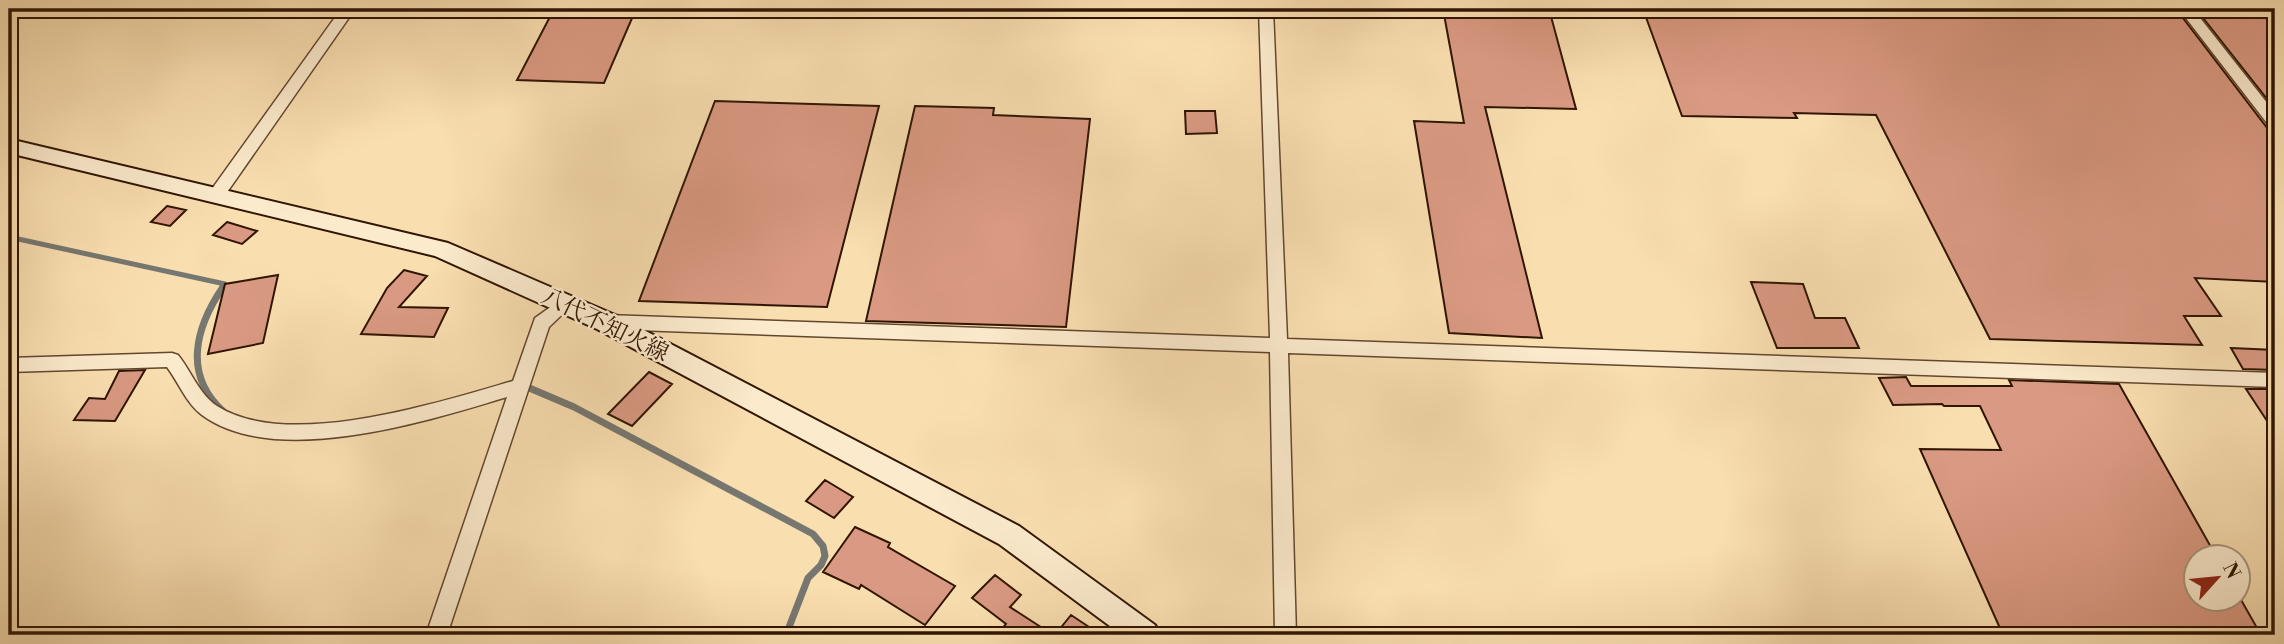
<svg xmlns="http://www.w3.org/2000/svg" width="2284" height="644" font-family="'Libre Bodoni','Noto Serif JP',serif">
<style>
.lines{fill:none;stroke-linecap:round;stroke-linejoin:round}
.stream-far1{stroke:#767770;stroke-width:5}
.stream{stroke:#767770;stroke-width:7}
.building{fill:#d99982;stroke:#301503;stroke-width:2}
.street-casing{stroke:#62472e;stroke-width:3}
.secondary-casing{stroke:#301503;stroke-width:4}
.street{fill:#fbeacc;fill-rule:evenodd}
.secondary{fill:#fbeacc;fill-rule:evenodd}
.labels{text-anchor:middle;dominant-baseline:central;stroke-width:5;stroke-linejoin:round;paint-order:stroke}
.street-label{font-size:23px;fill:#301503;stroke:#fbeacc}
</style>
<rect width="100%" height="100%" fill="#f9deb0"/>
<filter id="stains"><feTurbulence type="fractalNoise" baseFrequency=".00286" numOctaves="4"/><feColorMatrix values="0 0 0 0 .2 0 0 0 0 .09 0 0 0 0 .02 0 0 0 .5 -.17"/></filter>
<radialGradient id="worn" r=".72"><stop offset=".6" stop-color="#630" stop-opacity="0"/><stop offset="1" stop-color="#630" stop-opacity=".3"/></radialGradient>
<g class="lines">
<path class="stream-far1" d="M9 237 225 284 221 289"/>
<path class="stream" d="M223 287C195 328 183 375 223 411
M527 387 574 407 813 534 823 546 825 556 821 565 808 578 786 635"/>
</g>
<path class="building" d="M554 9H636L604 83 517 80Z
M1443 9H1549L1576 109 1485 107 1542 338 1449 333 1414 121 1464 123Z
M1643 9H2176L2268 129 2275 130V282L2195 278 2221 316H2184L2202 345 1990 339 1876 115 1794 113 1797 118 1682 116Z
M2196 9H2275V109Z
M715 101 879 106 827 307 639 301Z
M915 106 994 108 993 115 1090 119 1066 327 866 321Z
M1185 111H1215L1217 133 1186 134Z
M167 206 186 210 170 226 151 222Z
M227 222 257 231 242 244 213 235Z
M404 270 427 276 399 307 448 308 434 337 361 334 387 288Z
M278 275 263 343 208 354 225 284Z
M1751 282 1803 284 1815 318H1845L1859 348H1777Z
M2231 348 2275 350V370L2243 369Z
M145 370 115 421 74 420 89 398 105 399 119 371Z
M649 372 672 384 632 426 608 414Z
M1906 377 1911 386H2012L2009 380 2119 384 2216 556H2196V598H2240L2261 635H2003L1920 449 2001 450 1980 406H1944L1942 404 1893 405 1879 378Z
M2246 389H2275V433Z
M825 480 853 497 834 518 806 501Z
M855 527 890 543 888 547 955 586 925 625 861 585 859 589 823 572Z
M995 575 1021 595 1010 607 1053 635H997L1006 624 972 598Z
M1071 615 1101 635H1055Z"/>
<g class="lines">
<g class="street-casing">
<path id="street" d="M341 9H355L221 201H209L207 197 209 193Z
M1259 9H1273L1287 339 2275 373V387L1288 353 1296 635H1275L1270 352 607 329 601 327 598 322 601 317 607 315 1270 338Z
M2179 9H2193L2275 113V128L2270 127Z
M563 298 569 300 572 305 549 327 447 635H426L507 397C428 421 275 469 202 415 186 403 179 383 167 367L9 372V358L172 353 178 355C191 371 199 394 217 406 288 451 437 403 513 381L535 318Z"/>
</g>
<g class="secondary-casing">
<path id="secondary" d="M9 139 448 243 615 315 1019 526 1155 625 1160 635H1122L999 544 597 329 435 256 9 153Z"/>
</g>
<use href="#street" class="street"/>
<use href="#secondary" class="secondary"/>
</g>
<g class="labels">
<g class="street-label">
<text transform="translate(605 325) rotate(26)">八代不知火線</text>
</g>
</g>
<rect width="2284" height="644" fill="none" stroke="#f9deb0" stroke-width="35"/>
<rect x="10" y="10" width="2263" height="623" fill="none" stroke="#301503" stroke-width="3.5"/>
<rect x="18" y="18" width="2249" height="609" fill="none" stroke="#301503" stroke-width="2"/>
<g transform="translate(2217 578) rotate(63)"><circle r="33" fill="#fbeacc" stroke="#aa957c" stroke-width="2"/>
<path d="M0-5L12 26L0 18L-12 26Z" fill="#8f2418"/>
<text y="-10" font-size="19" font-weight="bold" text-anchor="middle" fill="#301503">N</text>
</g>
<rect width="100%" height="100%" filter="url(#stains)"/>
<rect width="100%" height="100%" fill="url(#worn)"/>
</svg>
